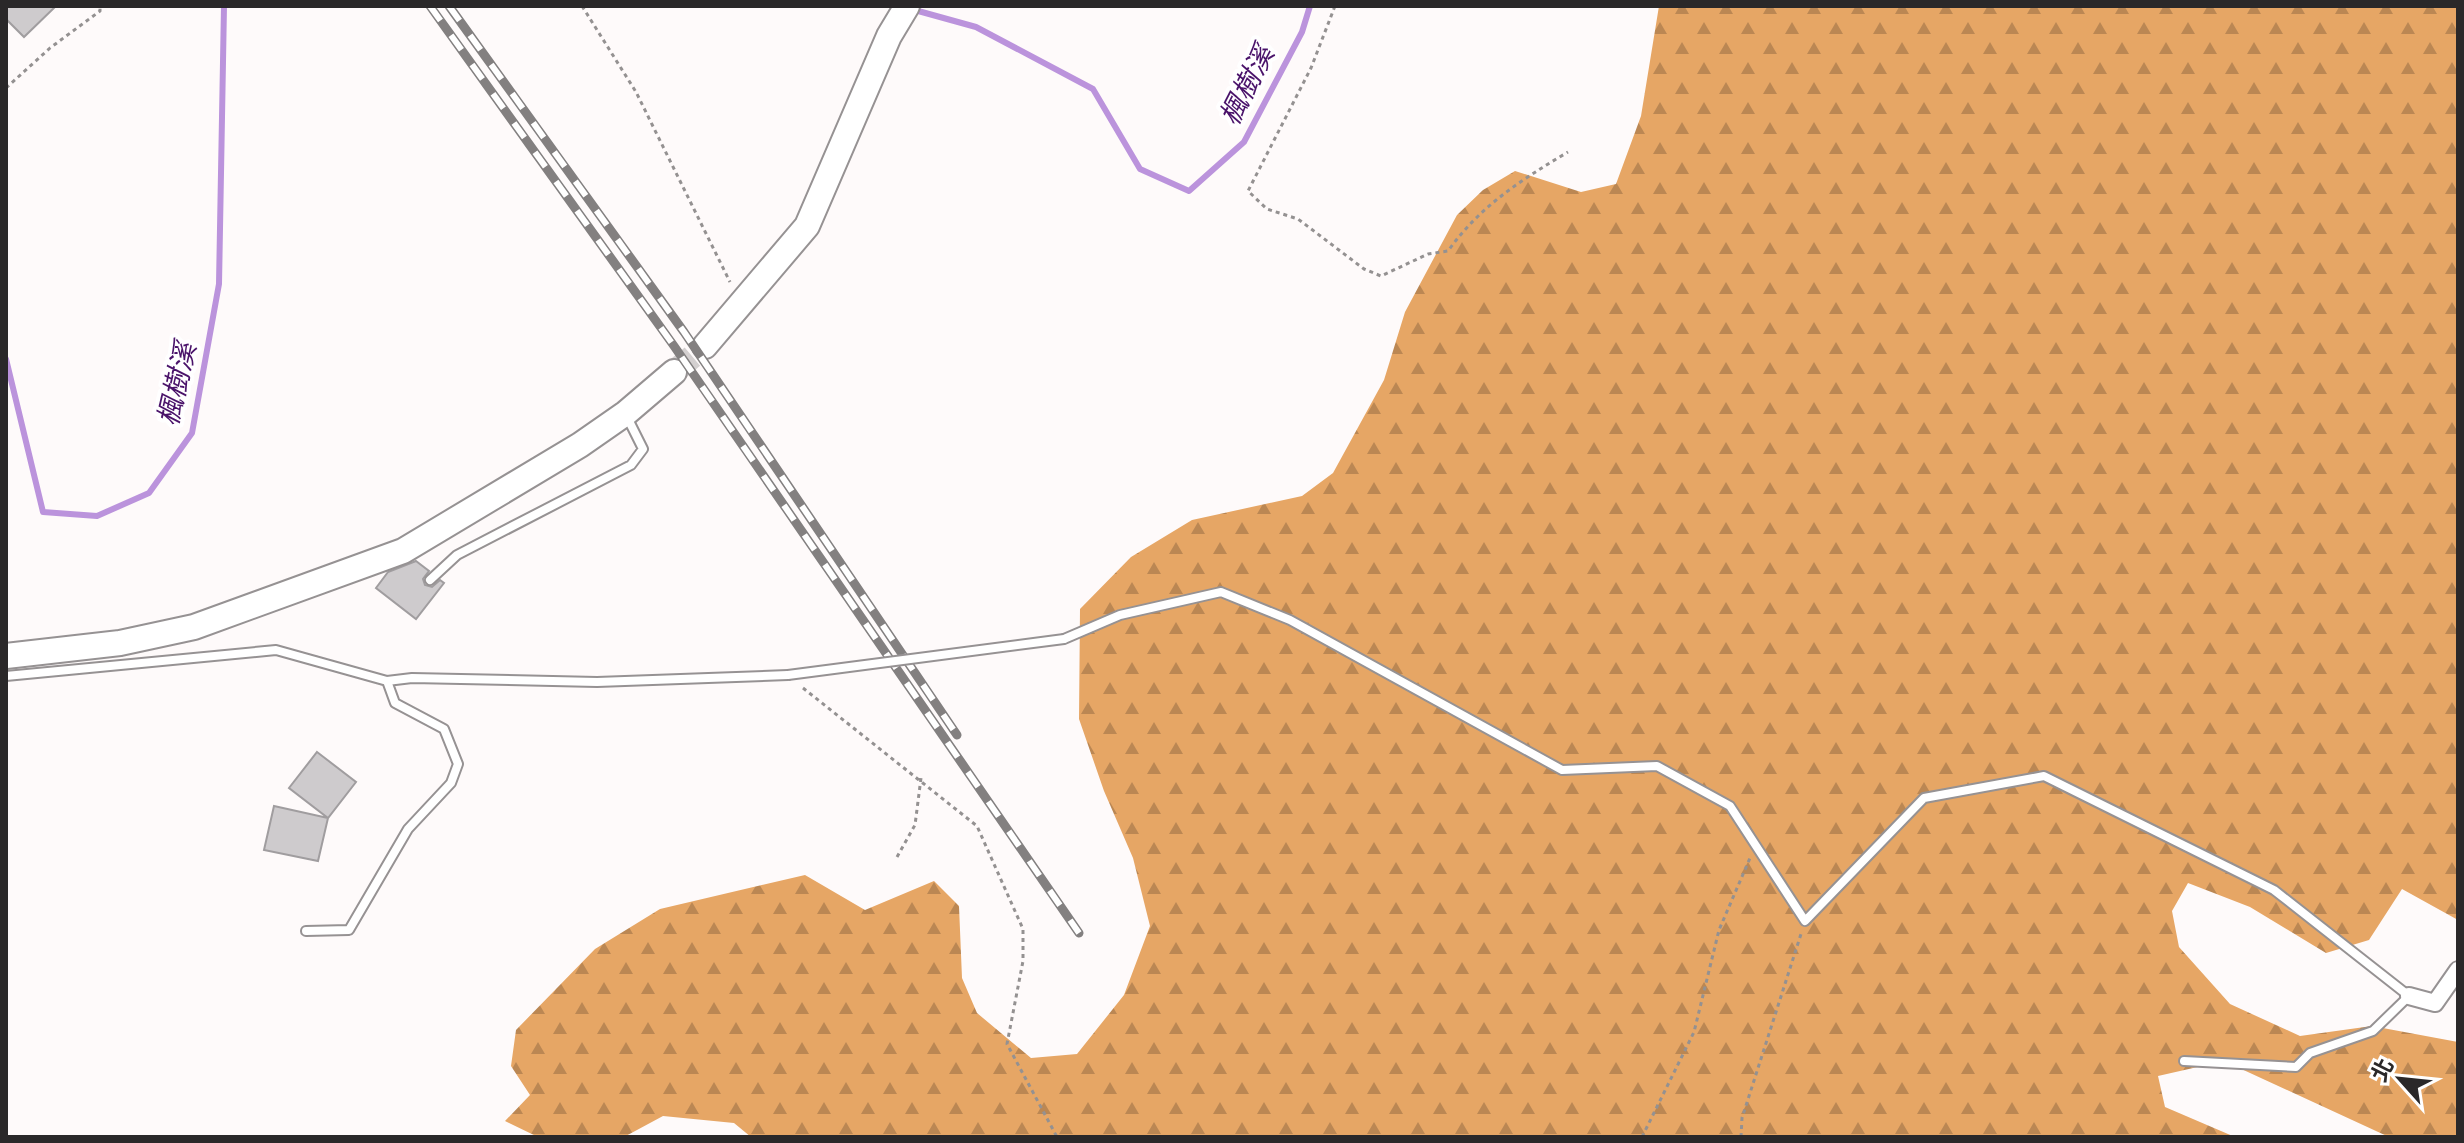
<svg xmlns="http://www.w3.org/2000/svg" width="2464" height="1143" font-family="'PT Serif','Noto Sans TC',serif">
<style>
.forest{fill:url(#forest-firs)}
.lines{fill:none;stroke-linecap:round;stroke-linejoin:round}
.stream{stroke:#bb93dc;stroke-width:6}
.building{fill:#cecbcd;stroke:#a09d9f;stroke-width:2}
.secondary-tunnel{stroke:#d4d0d0;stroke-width:24;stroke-dasharray:24 12;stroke-linecap:butt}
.lane-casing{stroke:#969293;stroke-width:12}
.street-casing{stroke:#969293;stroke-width:20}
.secondary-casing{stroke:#969293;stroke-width:28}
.path{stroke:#949191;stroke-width:3;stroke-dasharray:4 4;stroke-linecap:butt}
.lane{stroke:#fff;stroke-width:8}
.street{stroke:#fff;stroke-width:16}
.secondary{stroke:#fff;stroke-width:24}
.rail-casing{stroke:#838080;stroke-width:9}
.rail{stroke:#fff;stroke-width:6;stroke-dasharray:18;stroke-linecap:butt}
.lane-bridge-casing{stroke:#969293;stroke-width:12;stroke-linecap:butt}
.lane-bridge{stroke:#fff;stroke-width:8}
.labels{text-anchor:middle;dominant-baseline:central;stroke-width:8;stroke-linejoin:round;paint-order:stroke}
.water-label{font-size:28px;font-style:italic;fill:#4a136a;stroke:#fff}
</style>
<defs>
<pattern id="forest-firs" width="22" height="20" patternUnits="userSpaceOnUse" patternTransform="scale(2)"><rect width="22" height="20" fill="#e6a665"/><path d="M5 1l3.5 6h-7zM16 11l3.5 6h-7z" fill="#bb8753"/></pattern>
</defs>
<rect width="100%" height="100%" fill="#fefafa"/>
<path class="forest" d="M1659 6H2458V920L2402 889 2369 940 2326 953 2250 907 2188 883 2172 911 2179 947 2230 1004 2300 1036 2372 1026 2458 1042V1137H2389L2224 1061 2158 1076 2165 1107 2235 1137H751L734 1123 663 1116 624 1137H538L505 1121 530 1095 511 1066 516 1030 595 949 660 909 805 875 865 910 934 881 959 906 962 978 977 1013 1031 1058 1077 1054 1124 995 1150 926 1133 858 1104 791 1079 719 1080 609 1131 557 1192 520 1302 496 1333 473 1384 380 1405 312 1457 215 1483 190 1515 171 1581 192 1616 184 1641 116Z"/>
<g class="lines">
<path class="stream" d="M911 9 976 27 1093 89 1140 169 1189 191 1244 142 1302 32 1310 6
M6 359 43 512 97 516 149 493 192 433 219 284 224 6"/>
</g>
<path class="building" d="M6 6H56L24 37 6 19Z
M416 561 429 571 423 579 425 585 432 587 440 580 444 583 416 619 376 588 388 572Z
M317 752 356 782 328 818 289 788Z
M274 806 328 818 318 861 264 850Z"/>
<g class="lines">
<path class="secondary-tunnel" d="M674 372 705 346"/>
<g class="lane-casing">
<path id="lane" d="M430 580 457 555 631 465 643 449 626 415
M1064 639 1120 615 1221 592 1290 620 1562 770 1657 766 1730 806 1805 921 1924 798 2044 776 2274 890 2409 996 2373 1031 2310 1053 2296 1067 2184 1061
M6 676 276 650 387 681 412 678 597 682 788 675
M306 931 349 930 408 829 451 783 458 764 444 729 395 703 387 681"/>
</g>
<g class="street-casing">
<path id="street" d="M2409 996 2435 1003 2458 970"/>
</g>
<g class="secondary-casing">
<path id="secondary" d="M705 346 807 226 889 36 907 6
M6 656 120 643 194 627 403 551 580 445 626 413 674 372"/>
</g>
<path class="path" d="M582 6 636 92 730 282
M1335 6 1311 68 1248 191 1267 209 1298 219 1364 269 1381 276 1428 254 1448 251C1480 206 1521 180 1568 152
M6 88 50 48 100 11V6
M803 688 977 826 1023 929V961L1007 1044 1057 1137
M897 857 915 825 921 778
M1642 1137 1694 1032 1719 930 1750 858
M1741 1137 1742 1118 1801 934"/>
<use href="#lane" class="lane"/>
<use href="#street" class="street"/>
<use href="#secondary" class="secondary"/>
<g class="rail-casing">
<path id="rail" d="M430 6 674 346 1079 933
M449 6 684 332 957 735"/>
</g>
<use href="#rail" class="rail"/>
<g class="lane-bridge-casing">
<path id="lane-bridge" d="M788 675 1064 639"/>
</g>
<use href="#lane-bridge" class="lane-bridge"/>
</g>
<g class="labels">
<g class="water-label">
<text transform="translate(1246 85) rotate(-63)">楓樹溪</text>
<text transform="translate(176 384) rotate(-77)">楓樹溪</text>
</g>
</g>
<rect width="2464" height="1143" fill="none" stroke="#2a2829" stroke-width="16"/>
<g transform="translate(2400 1079) rotate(297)" stroke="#ffffff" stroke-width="6" paint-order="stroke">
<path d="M0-6L14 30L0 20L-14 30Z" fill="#2a2829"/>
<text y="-12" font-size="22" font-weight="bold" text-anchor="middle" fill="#2a2829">北</text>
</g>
</svg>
